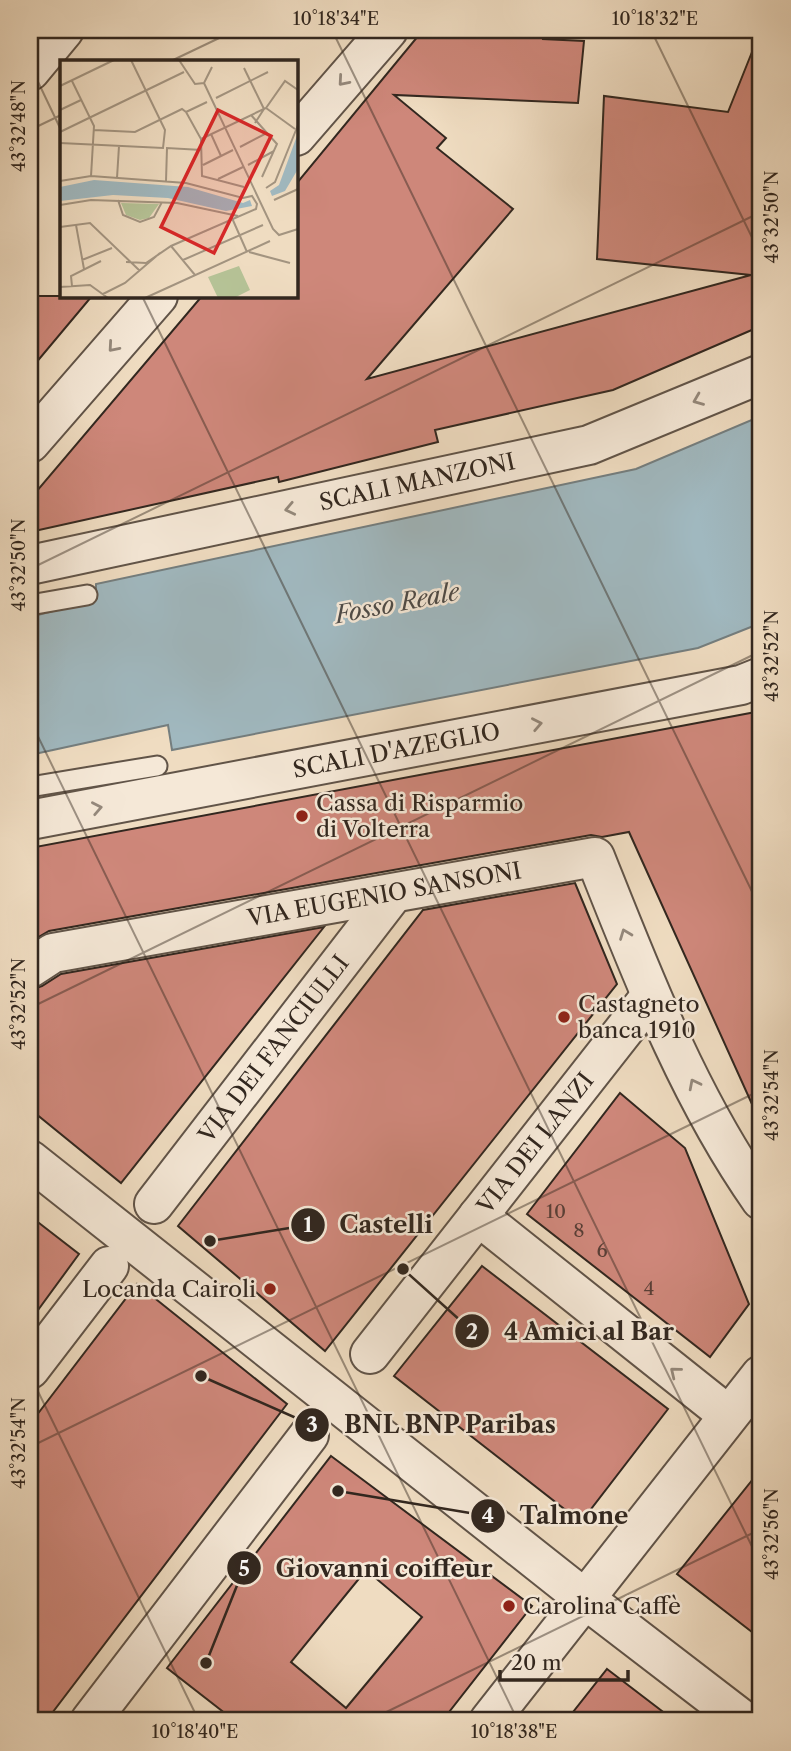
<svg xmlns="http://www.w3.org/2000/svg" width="791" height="1751" font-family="'Libre Caslon Text',serif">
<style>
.water{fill:#a0b8bf;stroke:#747e7f;stroke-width:2}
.building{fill:#ce877a;stroke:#32271f;stroke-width:2;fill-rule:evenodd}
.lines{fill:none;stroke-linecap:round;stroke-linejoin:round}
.lane-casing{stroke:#615448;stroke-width:23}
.street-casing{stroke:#615448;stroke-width:42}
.lane{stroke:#f5e8d7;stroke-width:19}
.street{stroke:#f5e8d7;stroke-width:38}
.oneway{stroke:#94887b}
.ticks{fill:none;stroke:#32271f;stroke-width:2;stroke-opacity:0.45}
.poi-dot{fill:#8f2418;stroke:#f5e8d7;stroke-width:2.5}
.labels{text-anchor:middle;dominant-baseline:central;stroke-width:5;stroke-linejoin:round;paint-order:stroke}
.number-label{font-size:19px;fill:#593f36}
.street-label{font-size:23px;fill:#32271f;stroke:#f5e8d7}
.poi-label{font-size:23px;fill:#32271f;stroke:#f5e8d7;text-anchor:start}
.water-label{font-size:24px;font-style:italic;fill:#4e4b47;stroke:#f5e8d7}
.inset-road{fill:none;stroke:#a39480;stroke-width:2}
.view{fill:#d62828;fill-opacity:0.15;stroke:#d62828;stroke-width:3.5}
.inset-edge{fill:none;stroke:#32271f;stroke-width:3.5}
.leader{fill:none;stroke:#32271f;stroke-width:2.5}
.callout-dot{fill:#32271f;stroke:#f5e8d7;stroke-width:2.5}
.mark-label{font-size:21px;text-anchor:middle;font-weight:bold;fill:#fff}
.callout-label{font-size:24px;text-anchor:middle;font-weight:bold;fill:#32271f;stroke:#f5e8d7;stroke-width:5;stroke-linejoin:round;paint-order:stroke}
.neatline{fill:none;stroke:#32271f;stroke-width:2.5}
.ticks-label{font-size:18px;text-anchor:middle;fill:#32271f}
</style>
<rect width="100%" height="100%" fill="#efdcc1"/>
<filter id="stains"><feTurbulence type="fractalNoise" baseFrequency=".00286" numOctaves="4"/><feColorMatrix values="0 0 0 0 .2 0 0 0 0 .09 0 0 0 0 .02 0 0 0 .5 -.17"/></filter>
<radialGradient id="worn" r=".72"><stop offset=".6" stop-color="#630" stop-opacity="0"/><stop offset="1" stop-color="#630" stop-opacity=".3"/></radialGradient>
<path class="water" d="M761 416V623L698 648 172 750 168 725 30 755V617L96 600V584L636 469Z"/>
<path class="building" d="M423 30H544L543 39 584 41 578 103 394 95 446 138 437 148 513 209 367 379 751 275 597 259 604 96 728 112 760 32 761 326 613 390 435 430 438 442 279 482 278 477 30 532V499L202 296H296V184Z
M30 296H92L30 370Z
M761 711V1124L629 832 602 837 591 835 49 931 30 942V848Z
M575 883 617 984 325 1351 178 1226 423 910Z
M324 927 121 1183 30 1109V990L42 986 61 974Z
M620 1093 685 1148 749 1304 710 1357 527 1214Z
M30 1216 79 1254 30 1321Z
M482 1266 668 1409 581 1522 394 1376Z
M137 1284 287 1404 46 1721H30V1424Z
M331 1456 532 1606 442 1721H235L167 1668ZM366 1570 422 1617 346 1708 291 1662Z
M761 1469V1639L677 1574Z
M607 1669 675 1721H566Z"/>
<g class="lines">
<g class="lane-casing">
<path id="lane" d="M30 605 87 595
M30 787 157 766"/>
</g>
<g class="street-casing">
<g id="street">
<path d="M30 71 64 30"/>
<path d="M296 136 388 30"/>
<path d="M30 443 158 296"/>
<path id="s1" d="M30 565 589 445 761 374"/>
<path id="s2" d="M30 820 741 685 761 677"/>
<path id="s3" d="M30 968 53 953 595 857C642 975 688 1096 761 1200"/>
<path d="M30 1160 585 1599 744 1721"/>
<path id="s4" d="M154 1204 393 894"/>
<path d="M478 1216 728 1415"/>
<path id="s5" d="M370 1354 650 997"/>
<path d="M30 1369 109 1266"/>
<path d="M90 1721 309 1435"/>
<path d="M489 1721 761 1375"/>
</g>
</g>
<use href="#lane" class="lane"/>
<use href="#street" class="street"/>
</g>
<defs><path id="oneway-chevron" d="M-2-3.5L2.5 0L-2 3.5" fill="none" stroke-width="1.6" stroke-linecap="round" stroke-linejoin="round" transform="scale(1.75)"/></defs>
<g class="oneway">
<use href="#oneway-chevron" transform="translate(343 81) rotate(131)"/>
<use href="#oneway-chevron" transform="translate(113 347) rotate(131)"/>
<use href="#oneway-chevron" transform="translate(698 400) rotate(158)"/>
<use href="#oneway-chevron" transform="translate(290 509) rotate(168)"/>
<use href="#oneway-chevron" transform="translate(537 724) rotate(-11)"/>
<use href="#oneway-chevron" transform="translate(97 808) rotate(-11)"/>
<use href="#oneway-chevron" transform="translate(625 934) rotate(-111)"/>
<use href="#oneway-chevron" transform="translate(694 1084) rotate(-117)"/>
<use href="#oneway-chevron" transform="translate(675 1372) rotate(-141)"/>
</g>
<path class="ticks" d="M332 30 761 910M651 30 761 256M171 61 236 30M30 65 61 130M30 130 61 115M142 296 761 1565M30 569 761 212M30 720 518 1721M30 1008 761 651M30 1375 199 1721M30 1447 761 1090M368 1721 761 1529"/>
<g class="poi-dot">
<circle cx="302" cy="816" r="7"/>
<circle cx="564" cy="1017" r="7"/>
<circle cx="270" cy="1289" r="7"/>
<circle cx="509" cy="1606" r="7"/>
</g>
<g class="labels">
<g class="number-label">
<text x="556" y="1211">10</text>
<text x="579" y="1230">8</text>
<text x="602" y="1250">6</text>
<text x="649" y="1288">4</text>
</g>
<g class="street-label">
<text stroke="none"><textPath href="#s1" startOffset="396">SCALI MANZONI</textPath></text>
<text stroke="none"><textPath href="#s2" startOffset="373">SCALI D'AZEGLIO</textPath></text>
<text stroke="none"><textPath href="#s3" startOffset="364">VIA EUGENIO SANSONI</textPath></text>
<text stroke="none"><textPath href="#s4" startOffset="196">VIA DEI FANCIULLI</textPath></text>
<text stroke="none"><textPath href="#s5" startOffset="268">VIA DEI LANZI</textPath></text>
</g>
<g class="poi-label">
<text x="316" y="803">Cassa di Risparmio<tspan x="316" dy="26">di Volterra</tspan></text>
<text x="578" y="1004">Castagneto<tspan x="578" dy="26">banca 1910</tspan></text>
<text x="256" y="1289" text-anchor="end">Locanda Cairoli</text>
<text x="523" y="1606">Carolina Caffè</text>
</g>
<g class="water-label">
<text transform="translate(397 603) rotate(-11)">Fosso Reale</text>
</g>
</g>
<g transform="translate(60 60)">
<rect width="238" height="238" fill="#efdcc1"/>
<path d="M61 143 99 144 89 158 80 160 66 155ZM179 206 190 230 174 238H158L148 217Z" fill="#b5c296"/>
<path d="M238 73V109L225 131 212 136 210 131 219 125ZM34 120 128 127 183 143 190 140 192 146 166 151 108 138 53 135 0 141V127Z" fill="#a0b8bf"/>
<path class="inset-road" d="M119 0 135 24 144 23 152 7M184 8 204 49 195 63M12 21 34 66 31 116M144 23 213 169 219 175 238 169M0 26 54 0M156 38 208 12M206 48 235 69M0 50 21 40M126 52 141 79 142 116 184 127M126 52 147 42M34 70 75 72 122 49 126 52M0 72 124 12M151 74 161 96M141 79 206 48 225 21 238 30M0 83 103 88 105 70 71 0M180 87 207 73 191 55M143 105 173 90M188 105 214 91M202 117 217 84 207 73M57 118 59 86M158 119 183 107M0 121 31 116 126 123 183 138 192 136 197 144 196 149 111 186 86 203 66 202M106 121 107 88 142 90M206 128 215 122 238 65M58 140 63 155 80 162 94 157 102 142M214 140 238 129M0 145 31 140 117 143 178 156M172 158 187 192M16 165 24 209M0 167 30 163 80 211M111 186 135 215M189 192 230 203M22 200 52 188M123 200 203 165M12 226 11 216 41 201M0 227 30 225 48 238M43 234 65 223 100 193M85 238 210 181"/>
<path class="view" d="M158 50 211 76 154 193 101 167Z"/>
<rect width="238" height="238" class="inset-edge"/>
</g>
<path class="leader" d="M210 1241L308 1225M403 1269L472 1331M201 1376L312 1425M338 1491L488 1516M206 1663L244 1568"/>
<g class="callout-dot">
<circle cx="210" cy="1241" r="7"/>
<circle cx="403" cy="1269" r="7"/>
<circle cx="201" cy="1376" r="7"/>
<circle cx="338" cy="1491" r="7"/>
<circle cx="206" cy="1663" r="7"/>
<circle cx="308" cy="1225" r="18"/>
<circle cx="472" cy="1331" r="18"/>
<circle cx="312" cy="1425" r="18"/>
<circle cx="488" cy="1516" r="18"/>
<circle cx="244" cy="1568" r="18"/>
</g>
<g class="mark-label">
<text x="308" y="1232">1</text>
<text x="472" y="1339">2</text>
<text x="312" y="1432">3</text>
<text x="488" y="1523">4</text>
<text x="244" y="1576">5</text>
</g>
<g class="callout-label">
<text x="386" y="1233">Castelli</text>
<text x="589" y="1340">4 Amici al Bar</text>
<text x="450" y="1433">BNL BNP Paribas</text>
<text x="574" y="1524">Talmone</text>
<text x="384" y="1577">Giovanni coiffeur</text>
</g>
<rect width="791" height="1751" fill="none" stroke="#efdcc1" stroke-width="77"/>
<path d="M500 1670v10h128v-10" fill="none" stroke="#32271f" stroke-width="3.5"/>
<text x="511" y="1670" font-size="21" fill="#32271f" stroke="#f5e8d7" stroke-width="5" paint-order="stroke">20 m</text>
<rect x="38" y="38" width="714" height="1674" class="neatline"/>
<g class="ticks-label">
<text x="336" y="25">10°18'34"E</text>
<text x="655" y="25">10°18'32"E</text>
<text transform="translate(19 126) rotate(-90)" y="6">43°32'48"N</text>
<text transform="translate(772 217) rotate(-90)" y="6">43°32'50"N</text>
<text transform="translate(19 565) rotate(-90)" y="6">43°32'50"N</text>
<text transform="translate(772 656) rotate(-90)" y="6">43°32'52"N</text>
<text transform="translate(19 1004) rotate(-90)" y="6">43°32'52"N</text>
<text transform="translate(772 1095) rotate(-90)" y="6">43°32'54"N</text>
<text transform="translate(19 1443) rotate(-90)" y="6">43°32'54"N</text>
<text transform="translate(772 1534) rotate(-90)" y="6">43°32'56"N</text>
<text x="195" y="1738">10°18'40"E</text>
<text x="514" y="1738">10°18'38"E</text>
</g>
<rect width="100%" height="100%" filter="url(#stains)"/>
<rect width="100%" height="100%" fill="url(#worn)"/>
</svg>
